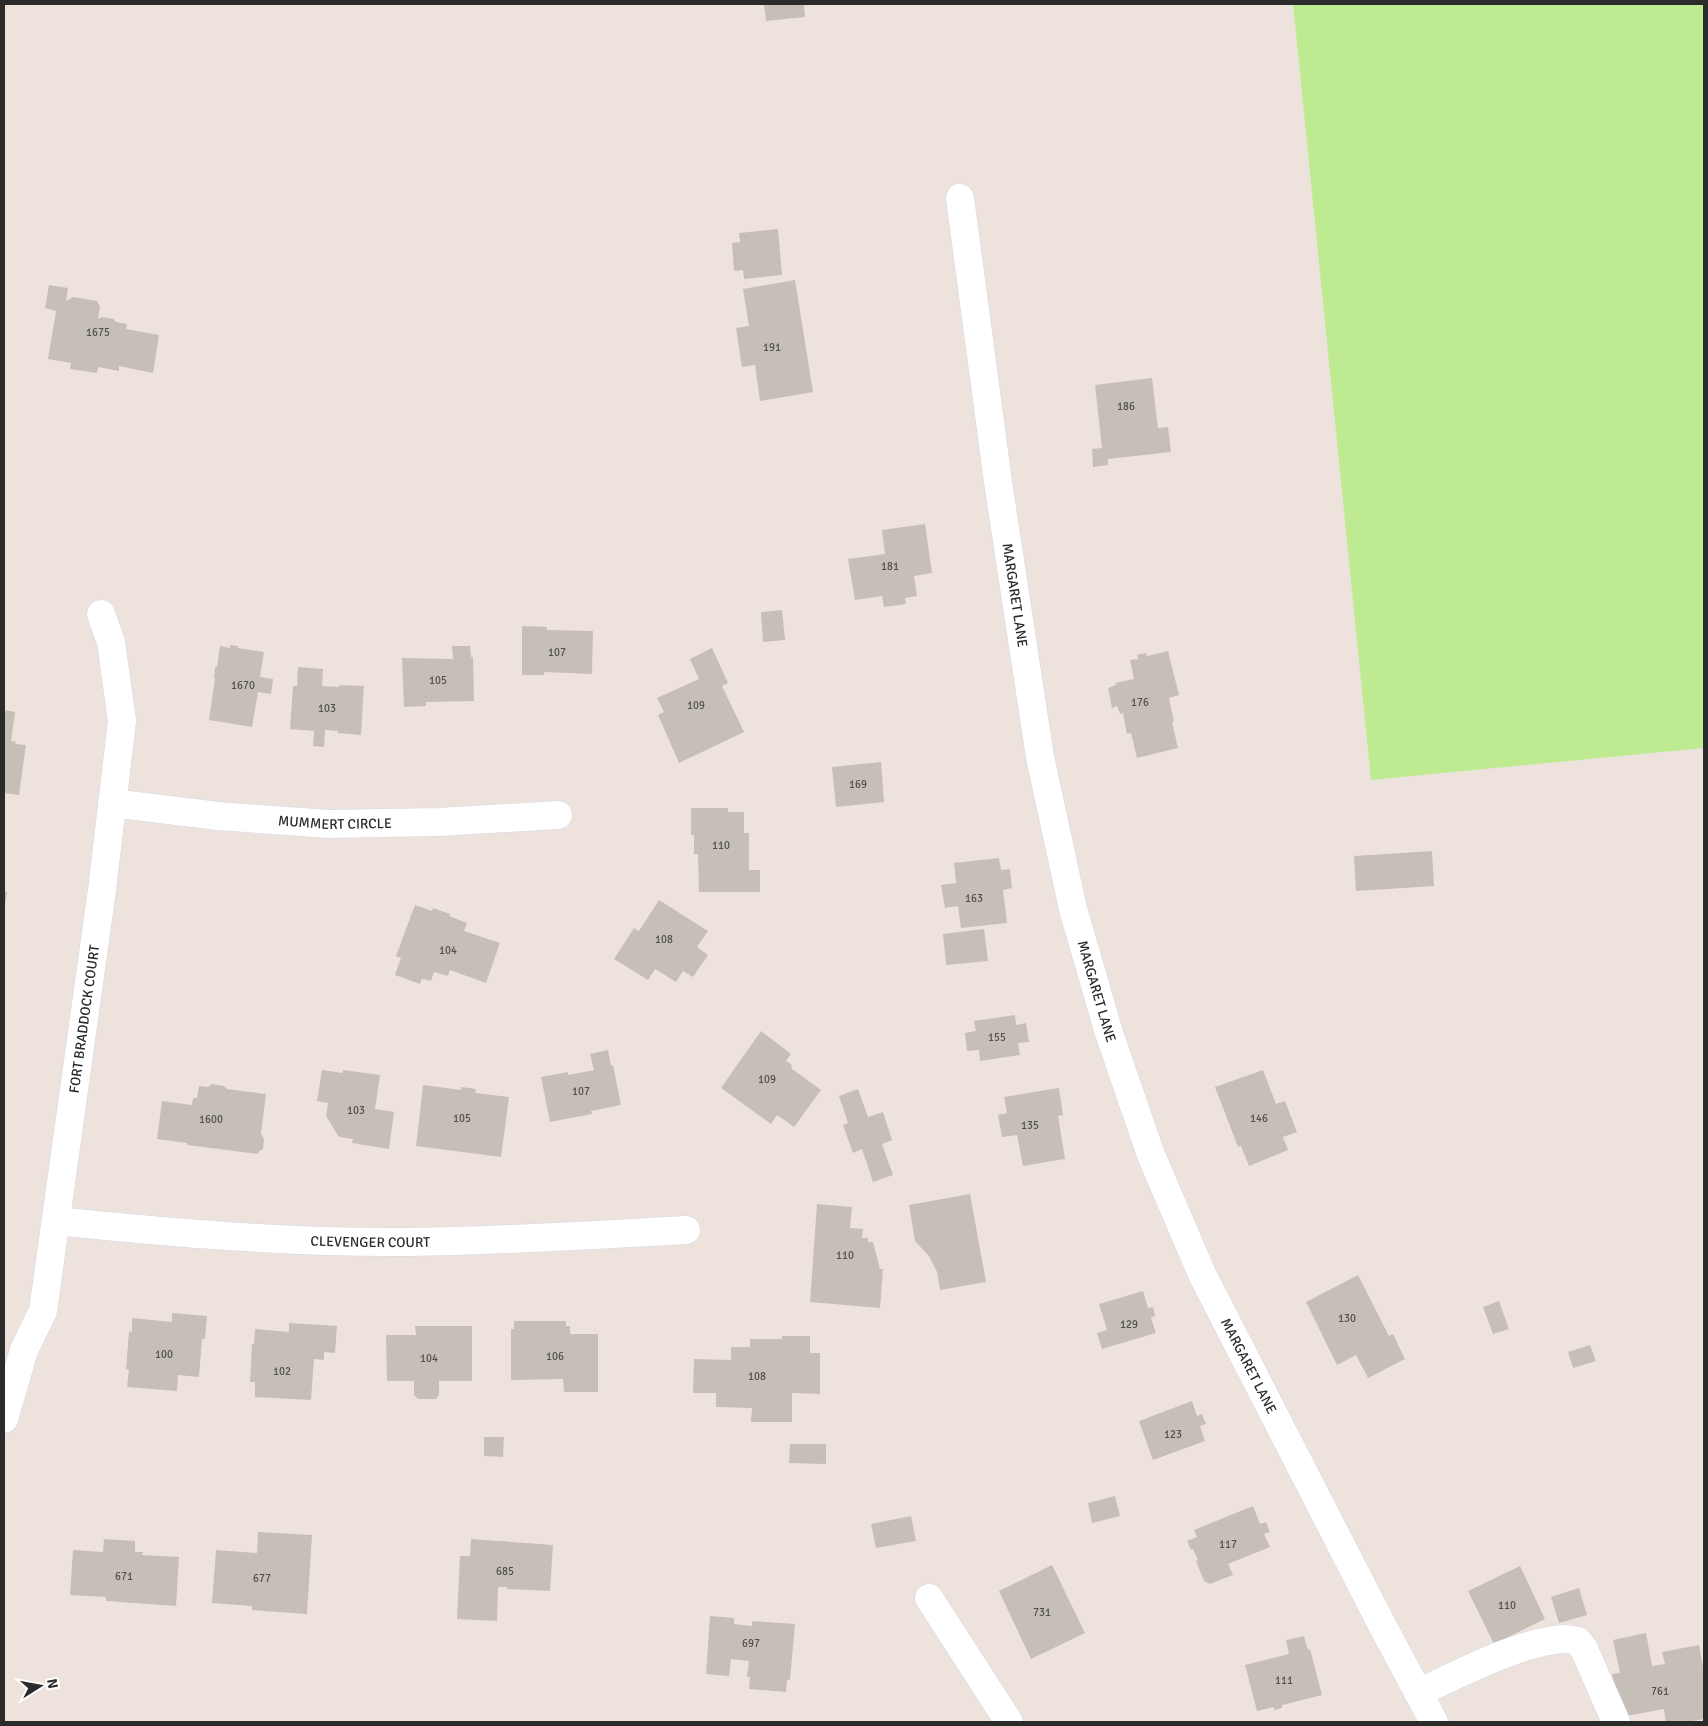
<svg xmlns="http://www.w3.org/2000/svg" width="1708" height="1726" font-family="Signika,sans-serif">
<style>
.green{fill:#beeb92}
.building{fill:#c6bfb7}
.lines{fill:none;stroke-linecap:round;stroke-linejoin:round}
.minor-casing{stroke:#d1d8e5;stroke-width:29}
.minor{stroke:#fff;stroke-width:28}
.labels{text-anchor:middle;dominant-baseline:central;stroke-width:5;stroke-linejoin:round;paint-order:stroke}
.number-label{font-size:11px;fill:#52504e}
.street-label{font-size:14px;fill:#2b2b2b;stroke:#fff}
</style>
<rect width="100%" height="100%" fill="#eee3dc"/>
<path class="green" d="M1293 4H1704V748L1371 780Z"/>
<path class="building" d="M764 4H804L805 17 766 21Z
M778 229 782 275 744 279 743 270 734 271 732 243 740 242 739 233Z
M795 280 813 392 760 401 755 365 742 367 736 328 749 326 743 289Z
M49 285 68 288 66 301 73 297 97 301 100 306 98 319 102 317 114 319 116 322 127 324 126 329 159 335 153 373 119 366V371L98 367 97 373 70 369 71 363 48 359 56 311 45 308Z
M1152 378 1158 428 1168 427 1171 452 1108 459V465L1093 467 1092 449 1102 448 1095 385Z
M925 524 932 573 914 576 917 596 905 598 906 604 884 607 882 596 855 600 848 559 885 554 882 530Z
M782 610 785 640 763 642 761 612Z
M522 626 547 627V630L593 631 592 674 544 672V675H522Z
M230 645 238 646V648L264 652 260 677 273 679 271 694 258 692 252 727 209 720 215 678H214L215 667H217L220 646 230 648Z
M452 646H470L471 657H473L474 701 426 702V706L404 707 402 658 453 659Z
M712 648 728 683 722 686 744 732 679 763 658 715 664 712 657 698 699 679 690 659Z
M1168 651 1179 695 1169 698 1174 722H1172L1178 748 1137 758 1131 733 1127 734 1123 713 1120 714 1117 706 1112 708 1108 688 1116 685 1115 683 1134 679 1130 660 1138 659 1137 655 1146 653 1147 656Z
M298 667 323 669 322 686 339 687V685L364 686 361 735 338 733V731L325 730 324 747 313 746 314 731 290 729 293 686H297Z
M4 710 15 712 11 741 16 742 15 744 26 745 19 795 4 793Z
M881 762 884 802 836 807 832 767Z
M691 808H728V812H744V833H749V870H760V892H699L698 854H694V835H691Z
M1432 851 1434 886 1356 891 1354 856Z
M999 858 1001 870 1010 869 1012 888 1003 890 1007 923 961 928 958 906 945 908 941 885 956 883 954 863Z
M4 891 7 892 5 904H4Z
M659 900 708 931 697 947 708 955 693 977 683 971 676 982 655 969 648 980 614 959 634 928 639 931Z
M415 905 432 911 433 908 450 914 449 916 467 923 464 931 500 943 486 983 450 970 448 976 434 972 431 981 422 979 420 984 395 975 401 958 396 956Z
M984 929 988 961 946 965 943 934Z
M1015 1015 1016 1025 1026 1023 1029 1042 1018 1043 1020 1055 980 1061 979 1050 967 1051 965 1033 976 1031 974 1021Z
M761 1031 791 1054 786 1061 791 1064 792 1069 821 1090 794 1127 777 1115 771 1124 721 1088Z
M608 1050 611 1066 613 1065 621 1105 591 1111 592 1114 550 1122 541 1077 568 1072V1075L594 1070 590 1054Z
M322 1070 343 1073V1070L380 1075 375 1109 394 1112 389 1149 352 1143 353 1139 339 1137 326 1116 328 1103 317 1101Z
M1263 1070 1276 1104 1285 1101 1297 1132 1283 1137 1288 1150 1249 1166 1241 1146 1238 1147 1215 1087Z
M212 1084 224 1086 227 1089 266 1094 261 1133 264 1139 263 1149 258 1152V1154L187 1145V1143L157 1139 162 1101 192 1105 193 1098H197L199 1086 208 1087Z
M423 1085 461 1090V1087L476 1089 475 1093 509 1097 501 1157 416 1146Z
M1059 1088 1063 1115 1058 1116 1065 1159 1023 1166 1017 1135 1002 1137 998 1115 1007 1113 1004 1097Z
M858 1089 868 1117 883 1112 892 1140 882 1144 893 1175 873 1182 862 1149 853 1153 843 1125 848 1123 839 1096Z
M970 1194 986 1282 940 1290 937 1272 929 1256 915 1241 909 1205Z
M817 1204 852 1207 850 1228 863 1229 862 1238H868V1242H873L880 1269H883L880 1308 810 1302Z
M1358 1275 1389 1336 1393 1334 1405 1359 1368 1378 1356 1355 1337 1365 1306 1302Z
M1143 1291 1148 1308 1153 1307 1155 1316 1151 1318 1156 1333 1102 1349 1097 1333 1107 1330 1099 1304Z
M1499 1301 1509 1329 1493 1334 1483 1307Z
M172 1313 207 1316 205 1339H202L199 1377 178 1375 177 1391 127 1387 129 1370 126 1369 129 1331 132 1332V1318L172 1322Z
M514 1321H566V1326H570V1334H598V1392H564L563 1379 511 1380V1329H514Z
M289 1323 337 1326 335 1353 324 1352V1360L314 1359 311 1400 255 1397V1382H250L252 1344H254L255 1329 289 1332Z
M415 1326H472V1381H439V1395L436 1399H418L414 1395V1381H387L386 1335H416Z
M782 1336H810V1353H820V1394L792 1393V1422H751L752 1408 716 1407V1393H693L694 1359 731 1360V1347H750V1339H782Z
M1590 1345 1596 1361 1573 1368 1568 1352Z
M1192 1401 1197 1416 1202 1414 1206 1424 1200 1426 1205 1441 1153 1460 1139 1421Z
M484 1437H504L503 1457 484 1456Z
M790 1444H826V1464L789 1463Z
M1115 1496 1120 1516 1092 1523 1088 1503Z
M1253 1506 1260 1524 1266 1522 1270 1532 1264 1534 1270 1547 1228 1564 1233 1575 1210 1584 1204 1581 1196 1561 1198 1560 1193 1549 1191 1550 1187 1541 1197 1537 1194 1530Z
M911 1516 916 1541 876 1548 871 1524Z
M258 1532 312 1535 307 1614 252 1610V1606L212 1603 216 1550 257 1553Z
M104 1539 135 1541V1552H143L142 1555 179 1557 176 1606 106 1601V1597L70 1595 73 1550 103 1552Z
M471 1539 553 1545 550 1591 507 1589V1587H498L497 1621 457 1619 460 1556H470Z
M1052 1565 1085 1633 1031 1659 999 1591Z
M1520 1566 1545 1619 1494 1644 1468 1591Z
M1579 1588 1587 1615 1559 1623 1551 1597Z
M710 1616 734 1618V1624L752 1626V1621L795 1624 790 1680H787L786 1692 749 1689 750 1677H747L749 1661 731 1659 729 1676 706 1674Z
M1646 1633 1652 1666 1665 1664 1662 1652 1699 1645 1704 1672V1719L1687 1722H1666L1664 1709 1621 1717 1612 1674 1620 1673 1613 1640Z
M1304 1636 1308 1650 1310 1649 1322 1695 1282 1705V1708L1274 1710V1707L1257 1711 1245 1665 1289 1654 1286 1640Z"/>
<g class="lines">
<g class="minor-casing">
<g id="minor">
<path id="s1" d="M960 198 998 482 1040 757 1073 909 1109 1033 1151 1155 1202 1274 1381 1623 1434 1722"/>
<path id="s2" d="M112 803 218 816 329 824 439 822 558 815"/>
<path id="s3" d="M56 1221C173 1233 292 1243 410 1242 502 1241 594 1235 686 1230"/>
<path id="s4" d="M4 1419 24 1350 43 1311 102 890 122 721 111 642 101 614"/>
<path d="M929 1598 1009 1722"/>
<path d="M1418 1693C1459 1674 1519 1642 1563 1639 1568 1639 1573 1640 1578 1641L1584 1649 1616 1722"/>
</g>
</g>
<use href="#minor" class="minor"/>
</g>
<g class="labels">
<g class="number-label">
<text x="98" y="332">1675</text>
<text x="772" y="347">191</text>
<text x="1126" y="406">186</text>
<text x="890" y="566">181</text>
<text x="557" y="652">107</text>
<text x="438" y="680">105</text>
<text x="243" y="685">1670</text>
<text x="1140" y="702">176</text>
<text x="696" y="705">109</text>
<text x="327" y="708">103</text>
<text x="858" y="784">169</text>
<text x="721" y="845">110</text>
<text x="974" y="898">163</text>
<text x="664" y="939">108</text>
<text x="448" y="950">104</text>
<text x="997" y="1037">155</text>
<text x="767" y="1079">109</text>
<text x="581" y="1091">107</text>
<text x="356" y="1110">103</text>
<text x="462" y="1118">105</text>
<text x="1259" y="1118">146</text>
<text x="211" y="1119">1600</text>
<text x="1030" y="1125">135</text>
<text x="845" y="1255">110</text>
<text x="1347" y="1318">130</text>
<text x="1129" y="1324">129</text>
<text x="164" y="1354">100</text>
<text x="555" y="1356">106</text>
<text x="429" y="1358">104</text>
<text x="282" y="1371">102</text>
<text x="757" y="1376">108</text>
<text x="1173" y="1434">123</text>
<text x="1228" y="1544">117</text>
<text x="505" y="1571">685</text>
<text x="124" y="1576">671</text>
<text x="262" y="1578">677</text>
<text x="1507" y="1605">110</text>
<text x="1042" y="1612">731</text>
<text x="751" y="1643">697</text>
<text x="1284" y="1680">111</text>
<text x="1660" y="1691">761</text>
</g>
<g class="street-label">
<text stroke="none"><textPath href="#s1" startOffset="401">MARGARET LANE</textPath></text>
<text stroke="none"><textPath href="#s2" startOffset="224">MUMMERT CIRCLE</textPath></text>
<text stroke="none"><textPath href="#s1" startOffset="806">MARGARET LANE</textPath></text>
<text stroke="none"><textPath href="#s4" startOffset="410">FORT BRADDOCK COURT</textPath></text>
<text stroke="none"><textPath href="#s3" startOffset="315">CLEVENGER COURT</textPath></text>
<text stroke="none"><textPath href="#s1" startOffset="1211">MARGARET LANE</textPath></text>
</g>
</g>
<rect width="1708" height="1726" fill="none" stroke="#2b2b2b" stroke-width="10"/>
<g transform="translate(40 1686) rotate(79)" stroke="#ffffff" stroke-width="4" paint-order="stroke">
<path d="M0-4L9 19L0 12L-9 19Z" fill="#2b2b2b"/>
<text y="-8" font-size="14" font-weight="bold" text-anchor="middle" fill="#2b2b2b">N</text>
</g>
</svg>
